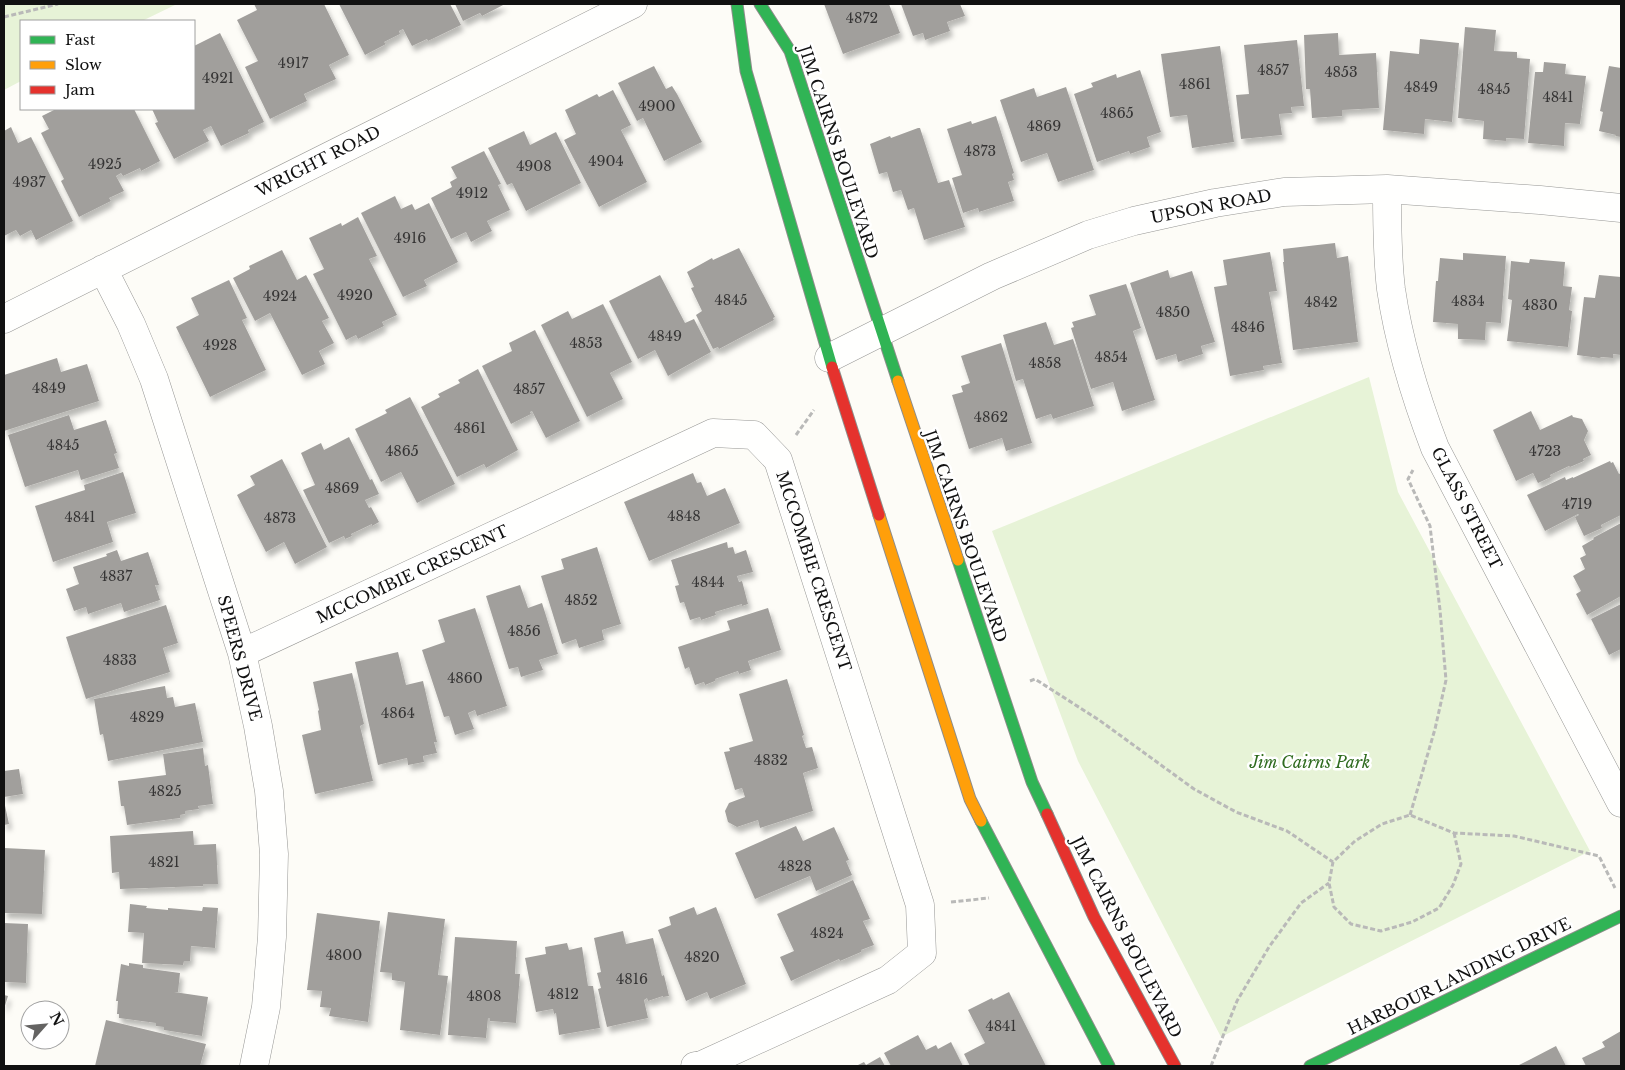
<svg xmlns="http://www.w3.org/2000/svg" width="1625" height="1070" font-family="'Libre Baskerville',serif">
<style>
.green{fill:#e7f3d7}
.building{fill:#a19f9c;filter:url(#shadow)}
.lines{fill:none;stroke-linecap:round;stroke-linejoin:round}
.street-casing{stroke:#979795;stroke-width:29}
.fast-casing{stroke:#8e8d8b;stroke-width:13}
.slow-casing{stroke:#8e8d8b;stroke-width:13}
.jam-casing{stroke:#8e8d8b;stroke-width:13}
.path{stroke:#b9b9b8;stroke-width:3;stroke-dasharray:5 2.5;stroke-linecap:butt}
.street{stroke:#fffffe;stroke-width:28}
.fast{stroke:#30b455;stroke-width:11}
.slow{stroke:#ff9f0a;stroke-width:11}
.jam{stroke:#e5322d;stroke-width:11}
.labels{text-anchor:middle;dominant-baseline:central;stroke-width:5;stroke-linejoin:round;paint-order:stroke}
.number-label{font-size:14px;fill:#353434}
.street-label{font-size:16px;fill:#111;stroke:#fff}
.park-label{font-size:16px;font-style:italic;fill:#2f6b1f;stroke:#fff}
</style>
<defs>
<filter id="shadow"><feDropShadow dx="3" dy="5.5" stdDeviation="2.5" flood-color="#0004"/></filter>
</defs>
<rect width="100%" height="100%" fill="#fdfcf7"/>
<path class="green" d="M4 4H177L142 21H21V81L4 90Z
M1369 377 1398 492 1590 851 1221 1037 1078 761 992 531Z"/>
<path class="building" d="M254 4H324L349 55 329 65 336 79 304 94 307 101 270 119 245 67 258 61 237 20 257 10Z
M339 4H450L461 25 428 41 427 39 412 46 403 29 399 31 400 34 384 42 386 44 365 55Z
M455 4H505L482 16 480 13 463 21Z
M824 4H889L900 33 843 54Z
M901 4H960L965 16 947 22 950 31 925 40 923 33 913 36Z
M1465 27 1496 30 1494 51 1517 52V58L1530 59 1524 139 1506 138V141L1483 139 1484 121 1458 118Z
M220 33 264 122 248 130 249 133 221 146 211 126 203 130 209 141 174 159 155 123 158 122 152 109H194V46Z
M1338 33 1339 55 1376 53 1379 108 1342 110V116L1312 118 1310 89H1306L1304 35Z
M1420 39 1459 43 1452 122 1425 119 1424 134 1383 130 1390 51 1419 54Z
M1297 40 1304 106 1291 107 1292 113 1279 114 1282 135 1241 139 1236 95 1249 94 1244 45Z
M1220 46 1234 142 1192 148 1187 115 1170 117 1161 54Z
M1544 62 1566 64 1565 74 1586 76 1580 124 1565 123 1564 146 1528 143 1535 72H1543Z
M654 66 666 89 672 86 677 94 702 142 664 161 643 118 637 121 618 83Z
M1609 66 1621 68V137L1615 136 1616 135 1599 131 1603 112 1600 111Z
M1140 70 1161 132 1147 137 1150 147 1130 154 1129 151 1097 162 1074 94 1093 87 1091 83 1097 81 1116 74 1117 78Z
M1066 87 1094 170 1058 182 1047 153 1021 162 1000 100 1034 88 1037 97Z
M613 90 631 125 621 130 647 182 599 207 564 140 576 134 565 110 597 94 599 97Z
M56 109H134L160 161 141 171 140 168 123 176 121 173 116 176 124 191 109 198 111 201 79 217 61 181 64 179 41 133 49 129 42 116Z
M996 116 1014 173 1012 174 1014 180 1008 182 1014 201 979 212 978 208 963 213 952 178 962 175 947 129 971 121 972 124Z
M11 127 18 143 31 137 73 221 36 240 31 230 20 236 16 230 4 236V131Z
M918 128H920L938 183 949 180 965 227 924 240 914 208 908 210 901 190 893 192 887 172 879 174 870 144 890 136 891 138Z
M524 131 530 145 556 132 581 183 526 211 512 183 507 185 488 148Z
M484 151 501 184 498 185 510 210 487 221 492 231 471 242 466 232 451 239 431 198 452 187 450 182 457 178 451 167Z
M395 196 401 209 412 204 415 210 429 203 458 262 424 280 427 286 403 297 361 213Z
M358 217 377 256 369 259 397 315 382 322 384 326 358 339 356 335 346 340 313 274 324 269 309 238 341 223 342 226Z
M1335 243 1337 258 1348 256 1358 342 1293 350 1283 262H1284L1283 249Z
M739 248 775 317 773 318 774 320 719 349 718 347 713 349 696 315 702 311 691 288 694 287 687 272 712 258 713 260Z
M282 250 297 280 306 275 329 318 322 321 334 343 319 351 325 364 302 375 270 313 255 321 233 278 250 269 249 266Z
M1270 252 1277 291 1269 292 1282 363 1263 366 1264 370 1230 376 1214 287 1227 285 1223 260Z
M1463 253 1506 256 1501 323 1486 322 1485 340 1458 339V324L1433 322 1436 281H1438L1440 258 1463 260Z
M1530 259 1565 262 1563 286 1572 287 1569 310 1572 311 1568 347 1507 341 1512 300 1508 299 1511 261 1529 263Z
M1168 270 1170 278 1192 271 1215 342 1201 346 1203 354 1178 362 1176 354 1156 360 1130 283Z
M660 275 685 323 694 319 711 352 668 376 655 350 638 359 609 301Z
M1599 275 1621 277V355L1613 354V358L1602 357 1599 358 1577 355 1584 297 1595 298Z
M229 280 247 318 242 320 266 370 210 397 176 327 199 315 191 298Z
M1126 284 1141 328 1133 331 1155 400 1122 411 1113 382 1091 389 1071 328 1074 327 1072 322 1096 315 1089 295Z
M603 304 632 362 610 373 623 399 587 417 541 325 568 311 572 319Z
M1046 322 1054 345 1073 339 1094 406 1053 419 1051 414 1036 419 1023 379 1016 381 1003 335Z
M535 330 580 421 546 438 532 411 530 412 531 414 511 424 482 366 512 351 509 343Z
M1001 343 1032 443 1006 451 1002 438 969 449 952 395 963 392 961 386 970 383 961 356Z
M57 358 61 372 87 364 99 401 4 431V375Z
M478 369 518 450 486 468 484 464 457 477 421 407 440 397 438 394 460 383 458 380Z
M410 397 455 484 417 503 401 472 381 482 355 429 387 413 385 410Z
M1531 411 1540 430 1572 415 1573 417 1582 419 1588 431 1584 440 1591 455 1583 459 1584 461 1570 467 1569 466 1550 475 1551 477 1538 483 1533 473 1516 481 1493 430Z
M69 415 74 430 106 420 117 453 114 454 119 468 81 480 78 470 25 487 8 435Z
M349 437 370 480 372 479 379 494 365 500 369 508 371 507 379 522 372 526V524L351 534 352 536 345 539 344 536 329 543 303 490 315 485 301 453 321 443 324 450Z
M282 459 327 547 295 564 284 542 266 552 237 495 255 485 250 476Z
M1610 461 1611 463 1613 462 1619 474 1621 473V515L1601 525 1602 528 1584 536 1575 517 1579 515 1578 514 1545 531 1527 495 1565 477 1566 480 1573 477V478Z
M123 472 136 513 107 522 113 542 53 562 35 506 85 490 84 485Z
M693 473 697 483 701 482 707 496 725 488 740 523 649 561 624 502Z
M1621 523V596L1587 615 1576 594 1581 591 1573 576 1585 569 1580 558 1586 555 1582 546 1594 539 1593 538Z
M727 542 728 548 733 547 735 554 746 550 753 572 737 576 739 582 742 581 748 604 742 606V604L715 612 716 615 701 620 700 617 690 620 684 602 680 603 675 586 679 585 671 560Z
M597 547 621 624 602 630 604 640 579 648 576 639 562 644 541 576 564 569 561 559Z
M117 550 121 561 148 552 159 585H155L160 600 124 612 121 603 88 614 86 607 74 611 66 589 79 584 73 567 107 556 106 554Z
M520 585 528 608 542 603 558 654 539 660 543 670 521 677 518 667 509 669 486 596Z
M1621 604V649L1609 655 1591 619Z
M166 605 178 643 163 648 170 672 86 699 66 637Z
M475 608 507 706 477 716 475 710 468 713 474 729 455 735 449 716 444 717 422 650 445 642 438 620Z
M768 608 781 650 748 661 751 670 739 674 738 671 715 679V681L705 685 704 682 695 685 689 667 685 669 678 647 730 630 727 621Z
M398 652 406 685 423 681 437 742H434L437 753 423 756 424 762 408 765 407 758 378 765 355 662Z
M352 673 364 724 360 726 373 781 315 794 302 735 321 730 318 711 319 710 313 682Z
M787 679 804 735 802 736 806 748 812 747 818 768 803 773 813 811 760 828 758 820 737 827 728 822 725 811 729 803 745 797 742 788 735 790 724 752 730 751 729 748 753 741 739 694Z
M165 686 167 698 173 697 175 707 195 703 203 742 108 761 103 734 100 735 94 699Z
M203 748 205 766 208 765 213 804 198 806 199 809 185 811V814L180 815V818L127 825 124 806H121L118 781 166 775 163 754Z
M19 769 23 794 4 797V771Z
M4 801 9 824 4 825Z
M796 826 803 841 834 827 849 860 846 861 852 875 816 891 810 876 755 899 735 853Z
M193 831 194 845 216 844 218 884H203V886L120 889 119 872 112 873 110 836Z
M4 848 45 850 42 914 4 913Z
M853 880 870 919 863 921 874 945 861 950V952L840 961 839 959 791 981 780 957 794 951 777 914Z
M130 904 147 906 146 908 168 910V908L202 911 203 907 218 908 215 948 191 946 190 961H184L183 965 142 963 144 933 128 932Z
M694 907 697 915 716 907 746 984 710 999 707 992 686 1001 658 930 671 925 669 917Z
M388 912 445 919 438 975 448 976 440 1035 400 1030 405 982 392 980V973L380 972Z
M317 913 380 921 368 1022 329 1016 331 1008 320 1007 322 991 307 990Z
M4 923 28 924 26 983 4 982Z
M623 931 626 944 653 938 662 976 664 975 669 996 663 997V996L648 1001 647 998 644 1000 648 1018 607 1027 598 989 601 988 597 973 601 972 594 938Z
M455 937 517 941 515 974H520L516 1023 490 1021V1018H488L486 1038 448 1035Z
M567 943 569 950 582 947 588 986H593L600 1028 559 1035 556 1013 554 1014 553 1009 536 1012 525 958 546 954 545 947Z
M129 963 143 965V968L180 973 178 992H174L208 997 202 1036 164 1030V1027L156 1026V1023L119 1018V1014H117L118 1001H116L121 964 129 966Z
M1009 992 1046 1066H970L964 1054 985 1043 968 1010 992 998 993 1000Z
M4 995 8 996 4 1009Z
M106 1020 206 1044 200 1066H95Z
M1621 1031V1066H1586L1582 1058 1605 1047 1602 1042Z
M918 1035 926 1050 936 1045 938 1049 951 1042 963 1066H891L884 1053Z
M1556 1046 1566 1066H1517L1531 1059Z
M880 1057 885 1066H856L864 1062 866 1065Z"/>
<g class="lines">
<g class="street-casing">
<path id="street" d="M1387 189C1387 222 1387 256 1391 289 1399 344 1415 396 1435 448L1621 803
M103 269 131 324 154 379 242 653 258 726 269 791 274 854 272 937 266 1007 254 1066
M4 319 633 4
M829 358 992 276 1088 235 1134 221 1215 203 1284 192 1387 189 1540 200 1621 208
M242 653 713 433 754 435 778 460 920 905 922 953 888 980 702 1065 695 1066"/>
</g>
<g class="fast-casing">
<path id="fast" d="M737 4 746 71 832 367
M760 4 790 51 898 381
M958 560 1032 782 1047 814
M981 821 1109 1066
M1310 1066 1621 916"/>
</g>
<g class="slow-casing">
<path id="slow" d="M898 381 958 560
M879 515 970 799 981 821"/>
</g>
<g class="jam-casing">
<path id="jam" d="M832 367 879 515
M1047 814 1094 917 1175 1066"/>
</g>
<path class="path" d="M4 17 58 4
M796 435 814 410
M1030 681 1035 679 1099 720 1194 789 1236 812 1287 831 1333 862
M1410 815 1435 729 1446 680 1440 610 1430 526 1408 479 1413 470
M1454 833 1461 864 1453 885 1439 908 1412 922 1381 931 1351 924 1334 907 1329 883 1333 862 1355 841 1382 824 1410 815 1454 833 1514 836 1599 856 1615 888
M951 902 989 898
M1211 1066 1237 1001 1269 947 1301 903 1329 883"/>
<use href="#street" class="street"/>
<use href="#fast" class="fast"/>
<use href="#slow" class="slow"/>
<use href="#jam" class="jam"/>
</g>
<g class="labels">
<g class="number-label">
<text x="862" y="18">4872</text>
<text x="293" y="63">4917</text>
<text x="1273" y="70">4857</text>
<text x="1341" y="72">4853</text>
<text x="218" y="78">4921</text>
<text x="1195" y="84">4861</text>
<text x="1421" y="87">4849</text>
<text x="1494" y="89">4845</text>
<text x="1558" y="97">4841</text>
<text x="657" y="106">4900</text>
<text x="1117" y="113">4865</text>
<text x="1044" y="126">4869</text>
<text x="980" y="151">4873</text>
<text x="606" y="161">4904</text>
<text x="105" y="164">4925</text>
<text x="534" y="166">4908</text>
<text x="29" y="182">4937</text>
<text x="472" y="193">4912</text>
<text x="410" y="238">4916</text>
<text x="355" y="295">4920</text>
<text x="280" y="296">4924</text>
<text x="731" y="300">4845</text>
<text x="1468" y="301">4834</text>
<text x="1321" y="302">4842</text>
<text x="1540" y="305">4830</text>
<text x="1173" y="312">4850</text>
<text x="1248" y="327">4846</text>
<text x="665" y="336">4849</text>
<text x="586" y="343">4853</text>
<text x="220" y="345">4928</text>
<text x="1111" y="357">4854</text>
<text x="1045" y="363">4858</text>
<text x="49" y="388">4849</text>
<text x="529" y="389">4857</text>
<text x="991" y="417">4862</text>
<text x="470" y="428">4861</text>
<text x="63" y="445">4845</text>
<text x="402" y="451">4865</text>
<text x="1545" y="451">4723</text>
<text x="342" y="488">4869</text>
<text x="1577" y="504">4719</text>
<text x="684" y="516">4848</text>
<text x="80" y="517">4841</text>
<text x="280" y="518">4873</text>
<text x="116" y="576">4837</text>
<text x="708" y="582">4844</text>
<text x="581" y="600">4852</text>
<text x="524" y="631">4856</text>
<text x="120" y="660">4833</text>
<text x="465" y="678">4860</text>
<text x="398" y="713">4864</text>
<text x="147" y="717">4829</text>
<text x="771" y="760">4832</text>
<text x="165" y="791">4825</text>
<text x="164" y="862">4821</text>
<text x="795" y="866">4828</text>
<text x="827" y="933">4824</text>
<text x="344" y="955">4800</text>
<text x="702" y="957">4820</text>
<text x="632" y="979">4816</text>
<text x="563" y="994">4812</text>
<text x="484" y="996">4808</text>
<text x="1001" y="1026">4841</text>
</g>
<g class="street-label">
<text transform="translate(839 152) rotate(72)">JIM CAIRNS BOULEVARD</text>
<text transform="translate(318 161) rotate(-27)">WRIGHT ROAD</text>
<text transform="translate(1211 206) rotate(-11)">UPSON ROAD</text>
<text transform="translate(1467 508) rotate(63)">GLASS STREET</text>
<text transform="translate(966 536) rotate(71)">JIM CAIRNS BOULEVARD</text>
<text transform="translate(814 571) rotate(72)">MCCOMBIE CRESCENT</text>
<text transform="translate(412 574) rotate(-25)">MCCOMBIE CRESCENT</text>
<text transform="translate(240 658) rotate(75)">SPEERS DRIVE</text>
<text transform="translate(1127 937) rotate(63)">JIM CAIRNS BOULEVARD</text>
<text transform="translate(1459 976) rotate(-26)">HARBOUR LANDING DRIVE</text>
</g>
<g class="park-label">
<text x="1310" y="762">Jim Cairns Park</text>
</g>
</g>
<rect width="1625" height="1070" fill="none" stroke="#111111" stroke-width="10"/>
<rect x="20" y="20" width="175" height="90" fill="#ffffff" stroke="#a0a0a0"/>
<rect x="30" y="36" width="25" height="8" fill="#30b455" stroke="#a0a0a0"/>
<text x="65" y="45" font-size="15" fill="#111111">Fast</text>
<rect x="30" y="61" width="25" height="8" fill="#ff9f0a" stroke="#a0a0a0"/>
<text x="65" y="70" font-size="15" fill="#111111">Slow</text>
<rect x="30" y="86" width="25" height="8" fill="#e5322d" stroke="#a0a0a0"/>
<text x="65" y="95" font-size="15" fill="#111111">Jam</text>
<g transform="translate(45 1025) rotate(63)"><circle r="24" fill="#ffffff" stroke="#a0a0a0"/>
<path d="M0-4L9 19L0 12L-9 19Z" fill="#646362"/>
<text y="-8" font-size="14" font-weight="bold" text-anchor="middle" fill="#111111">N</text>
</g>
</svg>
